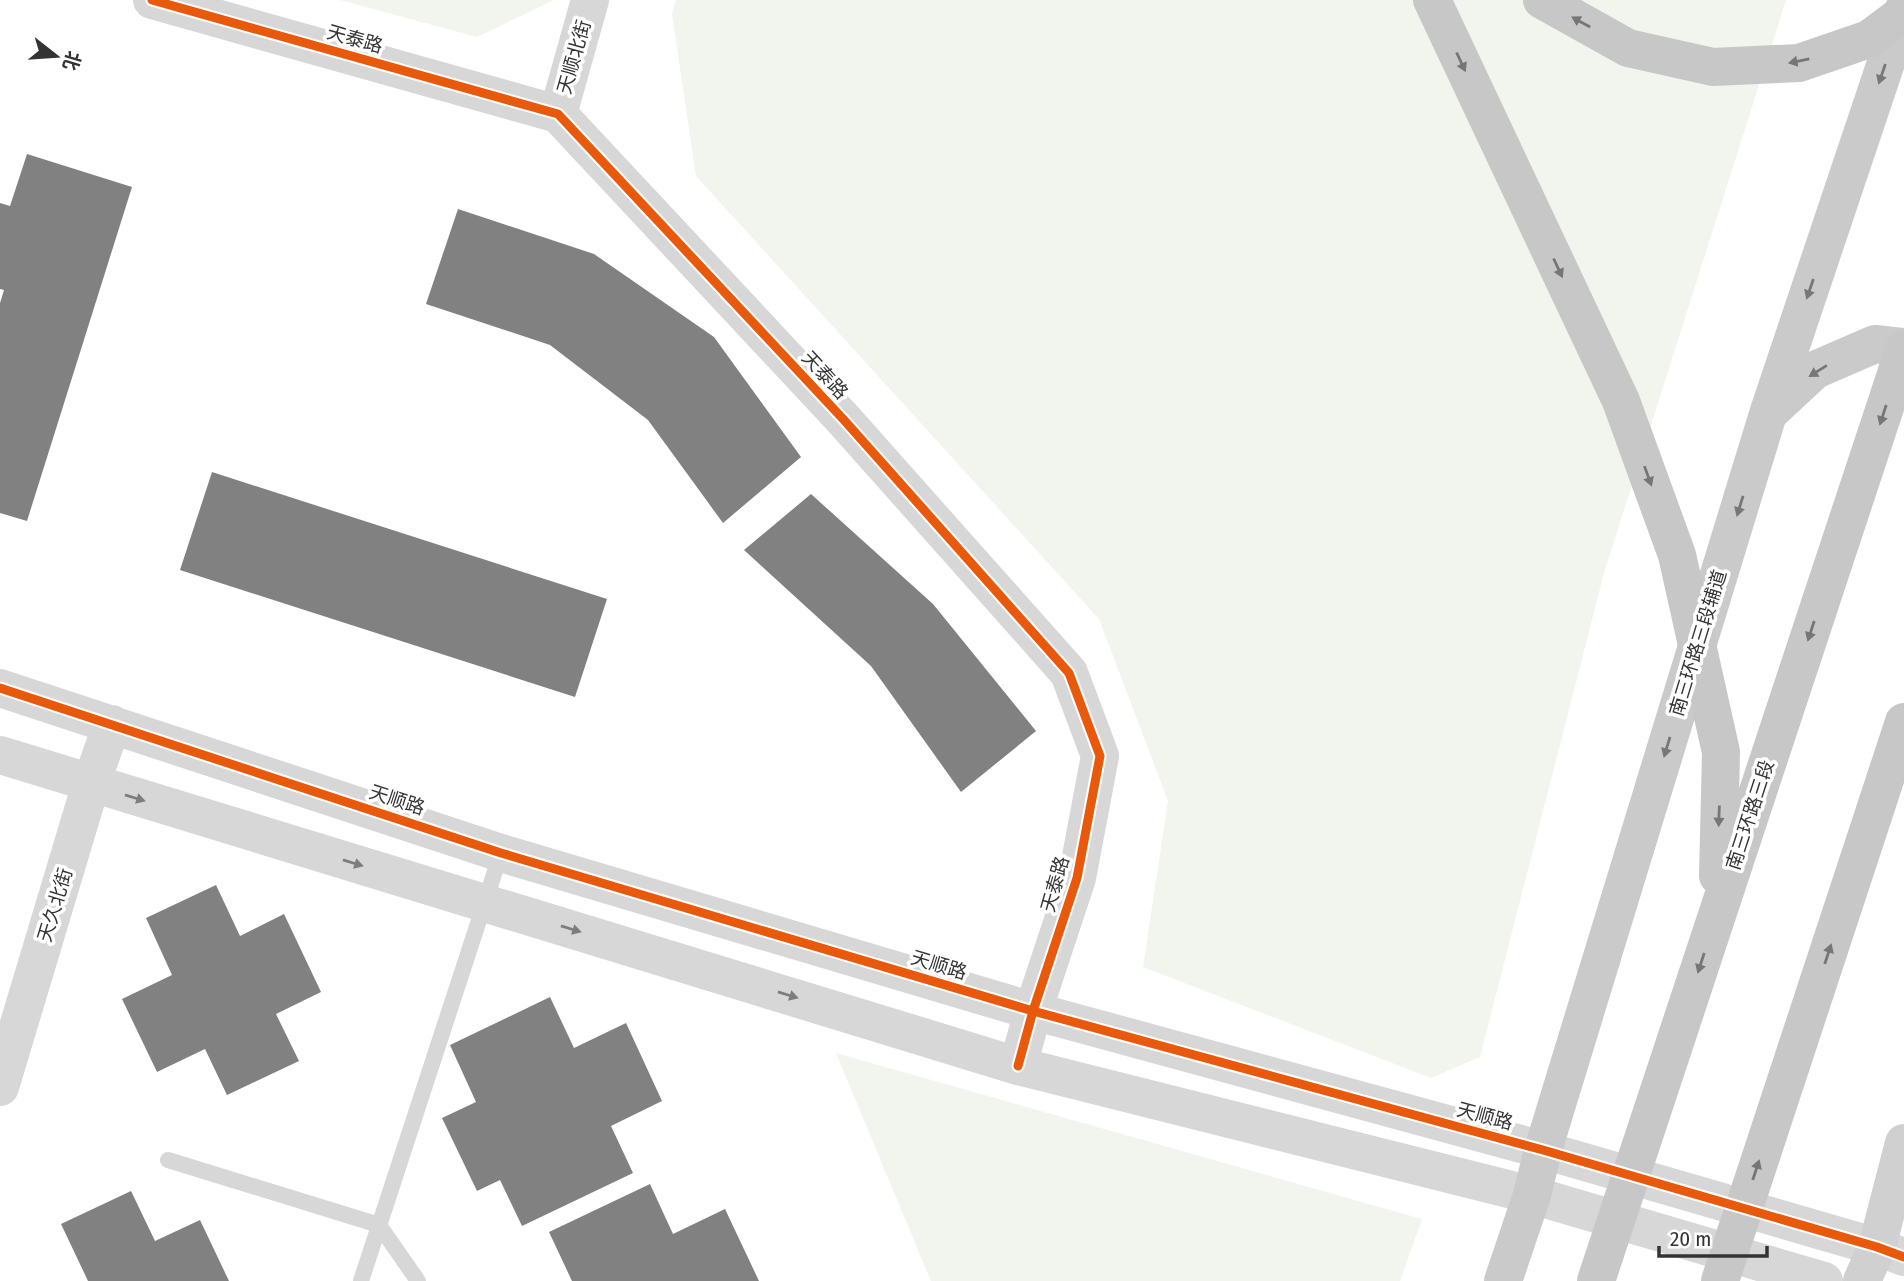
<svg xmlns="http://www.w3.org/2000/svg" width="1904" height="1281" font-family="'Fira Sans Condensed','Noto Sans SC',sans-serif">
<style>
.green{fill:#f1f5ed}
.building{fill:#818181}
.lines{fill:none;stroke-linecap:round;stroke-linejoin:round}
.service{stroke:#d7d7d7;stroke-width:16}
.tertiary{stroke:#d7d7d7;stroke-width:38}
.secondary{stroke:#d0d0d0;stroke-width:38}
.primary{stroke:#cacaca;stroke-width:38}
.trunk-bridge{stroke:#c7c7c7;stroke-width:38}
.cycleway-casing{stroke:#fff;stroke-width:13}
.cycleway{stroke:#e8590c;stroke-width:9}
.oneway{fill:#767676}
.oneway2{fill:#777}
.oneway3{fill:#7d7d7d}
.labels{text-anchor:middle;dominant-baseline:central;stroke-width:7;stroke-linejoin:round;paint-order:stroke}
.street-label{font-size:19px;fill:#333;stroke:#fff}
</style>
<rect width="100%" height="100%" fill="#fff"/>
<path class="green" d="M340 0H554L477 37Z
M676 0H1786L1604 573 1480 1057 1431 1078 1143 967 1168 801 1099 619 696 176 672 14Z
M836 1053 1422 1219 1400 1281H931Z"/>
<path class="building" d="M27 154 132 187 27 521 0 513V303L4 290 0 289V203L10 206Z
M458 209 594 254 714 337 801 457 723 523 648 420 550 345 426 304Z
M212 472 607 599 575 697 180 570Z
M811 494 933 604 1036 731 961 792 871 666 744 550Z
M216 885 240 936 284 914 321 992 276 1014 299 1061 227 1095 205 1049 157 1072 122 999 172 975 146 918Z
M550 997 574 1048 626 1023 662 1101 611 1126 633 1173 522 1226 500 1180 477 1191 442 1118 476 1102 450 1045Z
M650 1184 673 1234 725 1209 759 1281H572L549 1232Z
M131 1191 155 1241 200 1220 229 1281H88L61 1224Z"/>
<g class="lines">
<path class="service" d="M168 1160 379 1225 418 1281
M361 1281 501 853"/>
<path class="tertiary" d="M152 0 558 114 844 420 1069 673 1100 756 1077 878 1033 1011 1018 1066
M558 114 590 0
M0 688 501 853 1033 1011 1543 1150 1877 1247 1904 1257
M0 755 1018 1066 1532 1195 1824 1281
M0 1087 91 784 112 724"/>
<path class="secondary" d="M1862 1281 1877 1247 1904 1143"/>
<path class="primary" d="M1773 409 1815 370 1875 344 1904 347
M1503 1281 1532 1195 1543 1150 1768 414 1904 9"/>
<path class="trunk-bridge" d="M1432 0 1621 401 1677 555 1721 752 1718 876
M1542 0 1628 48 1713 67 1799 63 1869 39 1904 13
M1596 1281 1904 350
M1720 1281 1904 722"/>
<g class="cycleway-casing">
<path id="cycleway" d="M152 0 558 114 844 420 1069 673 1100 756 1077 878 1033 1011 1018 1066
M0 688 501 853 1033 1011 1543 1150 1877 1247 1904 1257"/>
</g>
<use href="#cycleway" class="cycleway"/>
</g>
<defs><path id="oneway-solid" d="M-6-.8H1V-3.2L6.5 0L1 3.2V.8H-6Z" transform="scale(1.75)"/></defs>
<g class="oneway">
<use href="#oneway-solid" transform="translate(1581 22) rotate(-151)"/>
<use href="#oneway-solid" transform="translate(1799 61) rotate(169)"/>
<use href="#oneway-solid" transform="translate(1461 62) rotate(65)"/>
<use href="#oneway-solid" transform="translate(1558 268) rotate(65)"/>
<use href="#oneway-solid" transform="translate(1883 415) rotate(108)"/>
<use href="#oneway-solid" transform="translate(1648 476) rotate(70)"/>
<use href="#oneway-solid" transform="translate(1811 631) rotate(108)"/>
<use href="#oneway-solid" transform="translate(1719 816) rotate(92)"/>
<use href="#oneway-solid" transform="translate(1828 954) rotate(-72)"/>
<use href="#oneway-solid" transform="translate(1701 963) rotate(108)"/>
<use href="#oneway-solid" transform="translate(1756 1170) rotate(-72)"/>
</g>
<g class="oneway2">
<use href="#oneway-solid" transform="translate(1882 74) rotate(109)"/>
<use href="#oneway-solid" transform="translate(1810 289) rotate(109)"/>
<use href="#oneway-solid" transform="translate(1818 371) rotate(148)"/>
<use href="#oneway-solid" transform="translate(1740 506) rotate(107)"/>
<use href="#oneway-solid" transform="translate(1667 747) rotate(107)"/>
</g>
<g class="oneway3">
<use href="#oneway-solid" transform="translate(135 798) rotate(17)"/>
<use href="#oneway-solid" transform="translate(353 863) rotate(17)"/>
<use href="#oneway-solid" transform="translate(571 929) rotate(17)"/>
<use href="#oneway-solid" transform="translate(788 995) rotate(17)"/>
</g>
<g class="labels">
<g class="street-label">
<text transform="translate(355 39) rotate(16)">天泰路</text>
<text transform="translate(574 57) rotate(-74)">天顺北街</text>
<text transform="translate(825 375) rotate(47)">天泰路</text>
<text transform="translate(1698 643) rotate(-73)">南三环路三段辅道</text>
<text transform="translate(397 800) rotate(18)">天顺路</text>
<text transform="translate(1750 815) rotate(-72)">南三环路三段</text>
<text transform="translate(1055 884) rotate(-74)">天泰路</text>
<text transform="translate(55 905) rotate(-73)">天久北街</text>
<text transform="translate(939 965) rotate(17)">天顺路</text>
<text transform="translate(1485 1116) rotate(15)">天顺路</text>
</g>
</g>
<g transform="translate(56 56) rotate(107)" stroke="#ffffff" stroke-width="5" paint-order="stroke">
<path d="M0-5L12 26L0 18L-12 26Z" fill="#333333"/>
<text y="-10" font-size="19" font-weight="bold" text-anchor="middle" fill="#333333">北</text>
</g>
<path d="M1659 1246v10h108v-10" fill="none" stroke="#333333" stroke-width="3.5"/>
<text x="1670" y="1246" font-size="21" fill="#333333" stroke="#ffffff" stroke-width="5" paint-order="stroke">20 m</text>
</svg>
